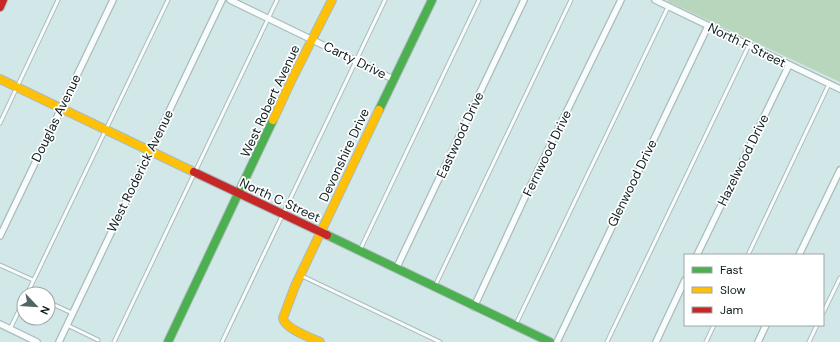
<svg xmlns="http://www.w3.org/2000/svg" width="840" height="342" font-family="'DM Sans',sans-serif">
<style>
.green{fill:#b8d6bb}
.lines{fill:none;stroke-linecap:round;stroke-linejoin:round}
.lane-casing{stroke:#abb;stroke-width:5}
.street-casing{stroke:#abb;stroke-width:8}
.fast-casing{stroke:#abb;stroke-width:10}
.slow-casing{stroke:#abb;stroke-width:10}
.jam-casing{stroke:#abb;stroke-width:10}
.lane{stroke:#f8fcfc;stroke-width:3}
.street{stroke:#f8fcfc;stroke-width:5.5}
.fast{stroke:#4caf50;stroke-width:8}
.slow{stroke:#ffc107;stroke-width:8}
.jam{stroke:#c62828;stroke-width:8}
.labels{text-anchor:middle;dominant-baseline:central;stroke-width:3.5;stroke-linejoin:round;paint-order:stroke}
.street-label{font-size:13px;fill:#0d1d1d;stroke:#fff}
</style>
<rect width="100%" height="100%" fill="#d2e8e8"/>
<path class="green" d="M668 0H840V82L667 1Z"/>
<g class="lines">
<g class="lane-casing">
<path id="lane" d="M0 123 58 0
M360 250 479 0
M748 255 829 84
M0 265 33 280
M300 275 440 342
M435 286 571 0
M27 294 168 0
M48 302 72 313
M823 313 840 278
M516 324 668 7
M67 325 98 340
M10 329 24 300
M114 342 277 0
M222 342 385 0
M607 342 749 45
M706 342 714 325
M809 342 817 325"/>
</g>
<g class="street-casing">
<path id="street" d="M230 0 393 79
M655 0 840 89
M0 236 113 0
M697 255 789 65
M799 255 840 170
M396 269 524 0
M474 307 525 197 621 0
M0 324 37 342
M59 342 222 0
M557 342 708 26
M656 342 685 280
M758 342 766 325"/>
</g>
<g class="fast-casing">
<path id="fast" d="M379 110 432 0
M327 235 550 342
M168 342 273 120"/>
</g>
<g class="slow-casing">
<path id="slow" d="M0 79 194 172
M273 120 292 79 332 0
M320 342C311 338 284 328 283 318L295 286 379 110"/>
</g>
<g class="jam-casing">
<path id="jam" d="M0 7 3 0
M194 172 327 235"/>
</g>
<use href="#lane" class="lane"/>
<use href="#street" class="street"/>
<use href="#fast" class="fast"/>
<use href="#slow" class="slow"/>
<use href="#jam" class="jam"/>
</g>
<g class="labels">
<g class="street-label">
<text transform="translate(747 45) rotate(26)">North F Street</text>
<text transform="translate(355 60) rotate(26)">Carty Drive</text>
<text transform="translate(270 101) rotate(-65)">West Robert Avenue</text>
<text transform="translate(56 118) rotate(-64)">Douglas Avenue</text>
<text transform="translate(460 135) rotate(-65)">Eastwood Drive</text>
<text transform="translate(547 153) rotate(-64)">Fernwood Drive</text>
<text transform="translate(344 155) rotate(-65)">Devonshire Drive</text>
<text transform="translate(743 160) rotate(-64)">Hazelwood Drive</text>
<text transform="translate(140 171) rotate(-64)">West Roderick Avenue</text>
<text transform="translate(632 183) rotate(-64)">Glenwood Drive</text>
<text transform="translate(280 200) rotate(25)">North C Street</text>
</g>
</g>
<rect x="684" y="254" width="140" height="72" fill="#ffffff" stroke="#9ea5a5"/>
<rect x="692" y="267" width="20" height="6" fill="#4caf50" stroke="#9ea5a5"/>
<text x="720" y="274" font-size="12" fill="#0d1d1d">Fast</text>
<rect x="692" y="287" width="20" height="6" fill="#ffc107" stroke="#9ea5a5"/>
<text x="720" y="294" font-size="12" fill="#0d1d1d">Slow</text>
<rect x="692" y="307" width="20" height="6" fill="#c62828" stroke="#9ea5a5"/>
<text x="720" y="314" font-size="12" fill="#0d1d1d">Jam</text>
<g transform="translate(36 306) rotate(115)"><circle r="19" fill="#ffffff" stroke="#9ea5a5"/>
<path d="M0-3L7 15L0 10L-7 15Z" fill="#526464"/>
<text y="-6" font-size="11" font-weight="bold" text-anchor="middle" fill="#0d1d1d">N</text>
</g>
</svg>
